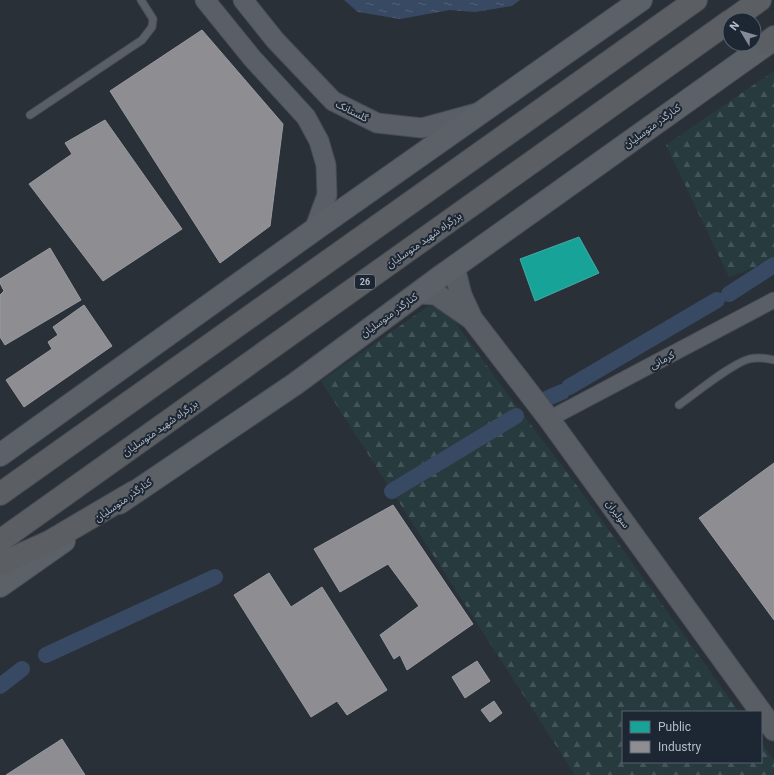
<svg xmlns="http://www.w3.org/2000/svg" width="774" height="775" font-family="Roboto,'Noto Sans Arabic',sans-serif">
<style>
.forest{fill:url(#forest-firs)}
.water{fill:url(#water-ripples)}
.public{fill:#17a398;stroke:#46aaa7}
.industry{fill:#8d8d92;stroke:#999ba2}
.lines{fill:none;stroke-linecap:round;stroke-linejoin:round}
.canal{stroke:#384963;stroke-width:16}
.service-casing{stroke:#484c53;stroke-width:9}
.minor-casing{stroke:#484c53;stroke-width:17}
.tertiary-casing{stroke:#484c53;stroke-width:21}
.secondary-casing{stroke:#484c53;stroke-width:23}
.primary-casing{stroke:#484c55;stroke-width:24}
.trunk-casing{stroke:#474c53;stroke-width:24}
.service{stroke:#5a5e66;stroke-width:7}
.minor{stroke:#5a5e66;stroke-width:15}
.tertiary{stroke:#5a5e66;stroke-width:19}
.secondary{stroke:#595d64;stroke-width:21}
.primary{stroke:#5c6168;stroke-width:22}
.trunk{stroke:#5b5f64;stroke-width:22}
.labels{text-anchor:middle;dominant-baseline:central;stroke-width:4;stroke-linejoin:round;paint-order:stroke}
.shield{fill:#1d2633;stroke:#878f9c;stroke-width:1}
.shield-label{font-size:9px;font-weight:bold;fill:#b4bcc9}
.street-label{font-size:10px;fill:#b4bcc9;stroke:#1d2633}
</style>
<defs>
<pattern id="forest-firs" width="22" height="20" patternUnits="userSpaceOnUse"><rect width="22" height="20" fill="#273a3e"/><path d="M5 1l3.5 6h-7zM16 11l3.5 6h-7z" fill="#445559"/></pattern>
<pattern id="water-ripples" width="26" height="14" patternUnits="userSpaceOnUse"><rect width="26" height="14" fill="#384963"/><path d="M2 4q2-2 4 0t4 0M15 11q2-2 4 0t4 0" fill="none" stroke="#526178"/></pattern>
</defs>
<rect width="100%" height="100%" fill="#2a3038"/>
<path class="forest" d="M774 71V260L729 277 666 145Z
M430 305H443L508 395 575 483 739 712H623V762H761V742L774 760V775H575L321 381Z"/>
<path class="water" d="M344 0H520L512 6 475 12 450 10 400 19 358 12Z"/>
<path class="public" d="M579 237 599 273 535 301 520 259Z"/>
<path class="industry" d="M202 30 283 124 270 226 220 263 110 91Z
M105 120 182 229 103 281 29 184 72 154 65 143Z
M50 248 81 300 5 345 0 337V295L4 291 0 283V279Z
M84 305 112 346 24 407 6 380 52 349 48 342 58 335 53 327Z
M774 463V620L699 518Z
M393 505 473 624 407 670 400 655 394 659 380 635 419 606 388 564 340 592 314 549Z
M269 573 291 607 322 587 387 690 347 715 337 701 311 717 234 595Z
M477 661 490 681 465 698 452 677Z
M494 701 502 713 490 722 481 710Z
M62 739 85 775H6Z"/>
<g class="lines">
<path class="canal" d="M729 294 774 265
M569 387 717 300
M548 398 562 392
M392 491 516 416
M46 655 215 577
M0 686 22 669"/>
<g class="service-casing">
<path id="service" d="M30 115 142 40 152 27 153 19 141 0
M679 405C696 393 731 364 749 359 757 357 766 358 774 360"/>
</g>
<g class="minor-casing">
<path id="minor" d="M549 419 774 300"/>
</g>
<g class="tertiary-casing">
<path id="tertiary" d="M205 0 252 58 306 117 319 141 326 165 327 195 314 230
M243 0 275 40 333 101 377 123 422 128 477 113"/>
</g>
<g class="secondary-casing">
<path id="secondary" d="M454 267 461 295 472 319 549 419 761 712
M419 293 436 294 472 319
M761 712 774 730"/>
</g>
<g class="primary-casing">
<path id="primary" d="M0 455 314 230 641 0
M119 503 295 384 440 277 774 39
M0 586 64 541"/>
</g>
<g class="trunk-casing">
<path id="trunk" d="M732 20 760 0
M767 43 774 37
M0 494 696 0
M0 541 730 21
M0 564 49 542 134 492"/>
</g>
<use href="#service" class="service"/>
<use href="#minor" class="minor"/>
<use href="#tertiary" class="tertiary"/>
<use href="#secondary" class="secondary"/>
<use href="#primary" class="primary"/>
<use href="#trunk" class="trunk"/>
</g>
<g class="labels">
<rect class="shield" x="355" y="275" width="20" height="14" rx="3"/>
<g class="shield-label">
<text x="365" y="282">26</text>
</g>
<g class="street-label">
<text transform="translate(352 111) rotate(27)">گلستانک</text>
<text transform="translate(652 126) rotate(-36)">کنارگذر متوسلیان</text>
<text transform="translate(424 240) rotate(-35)">بزرگراه شهید متوسلیان</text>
<text transform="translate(389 315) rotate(-36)">کنارگذر متوسلیان</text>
<text transform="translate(662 360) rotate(-28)">کرمانی</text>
<text transform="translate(160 428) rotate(-35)">بزرگراه شهید متوسلیان</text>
<text transform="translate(123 500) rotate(-35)">کنارگذر متوسلیان</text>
<text transform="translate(618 514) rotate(54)">سولیران</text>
</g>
</g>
<rect x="622" y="711" width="140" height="52" fill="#1d2633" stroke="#59626f"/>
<rect x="630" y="721" width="20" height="12" fill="#17a398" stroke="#59626f"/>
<text x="658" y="731" font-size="12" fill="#b4bcc9">Public</text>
<rect x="630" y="741" width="20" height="12" fill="#8d8d92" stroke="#59626f"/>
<text x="658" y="751" font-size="12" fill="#b4bcc9">Industry</text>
<g transform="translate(742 32) rotate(308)"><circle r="19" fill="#1d2633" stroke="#59626f"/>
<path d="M0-3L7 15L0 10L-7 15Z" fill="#848b96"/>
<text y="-6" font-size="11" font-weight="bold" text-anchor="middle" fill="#b4bcc9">N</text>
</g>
</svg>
